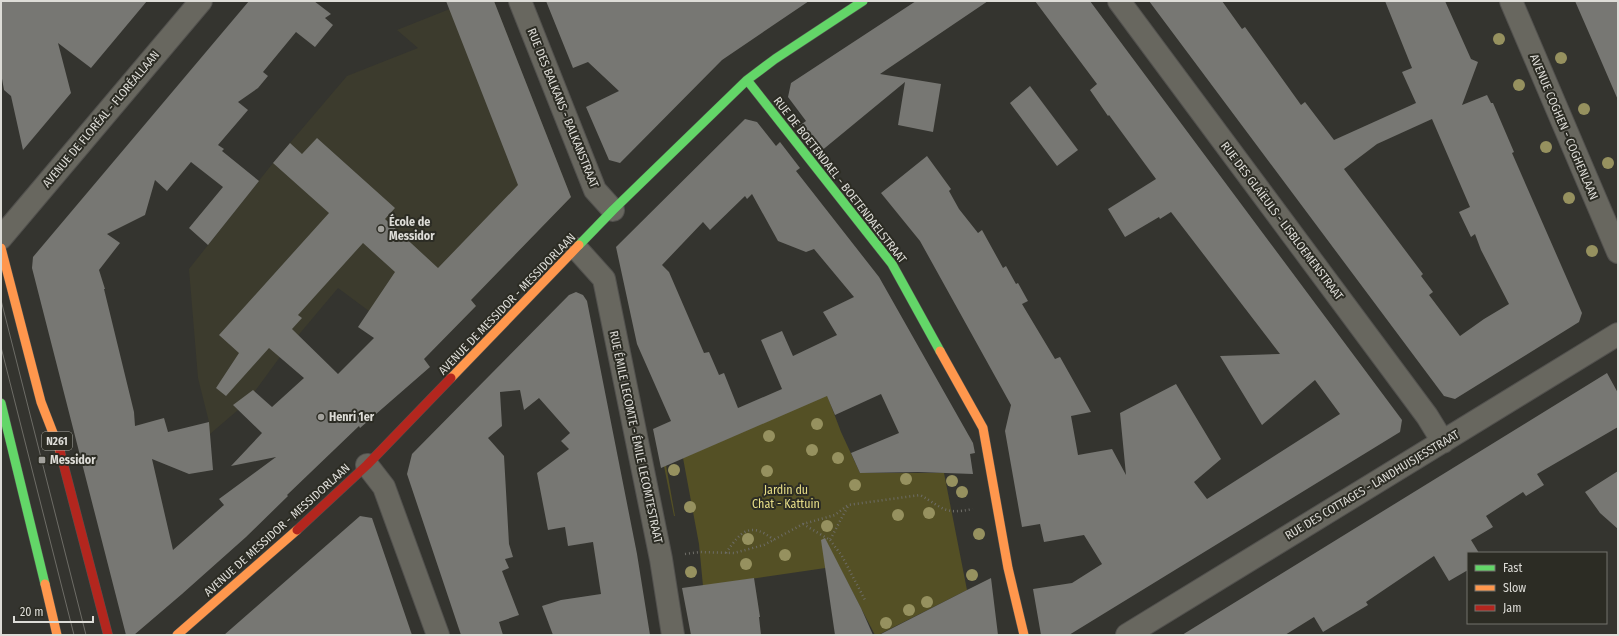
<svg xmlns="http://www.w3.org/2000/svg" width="1619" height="636" font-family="'Fira Sans Condensed',sans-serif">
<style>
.built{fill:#3c3b2d}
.green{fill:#545025}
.building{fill:#777773;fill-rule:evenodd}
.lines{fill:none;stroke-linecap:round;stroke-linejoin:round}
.street-casing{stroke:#52514e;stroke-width:24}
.fast-casing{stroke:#52514e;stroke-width:10}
.slow-casing{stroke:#52514e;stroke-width:10}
.jam-casing{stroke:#52514e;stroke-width:10}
.path{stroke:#6d6c66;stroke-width:2.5;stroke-dasharray:1 3;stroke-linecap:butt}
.street{stroke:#68675f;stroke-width:22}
.fast{stroke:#63d668;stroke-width:9}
.slow{stroke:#ff974d;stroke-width:9}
.jam{stroke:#b3261e;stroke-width:9}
.tram{stroke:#6d6c66;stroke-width:1}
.tree{fill:#96915f}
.poi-dot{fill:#a2a19c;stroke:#2c2c24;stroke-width:1.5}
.labels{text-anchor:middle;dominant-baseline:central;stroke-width:4;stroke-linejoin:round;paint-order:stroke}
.shield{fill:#2c2c24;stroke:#a8a7a1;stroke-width:1}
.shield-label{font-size:11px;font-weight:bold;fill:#dddcd7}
.street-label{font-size:12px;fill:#dddcd7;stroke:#2c2c24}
.poi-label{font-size:12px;font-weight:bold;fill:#dddcd7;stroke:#2c2c24;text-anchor:start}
.park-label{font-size:12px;fill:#e6dd87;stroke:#2c2c24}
</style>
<rect width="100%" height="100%" fill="#34342f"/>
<path class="built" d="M470 1H494L571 197 471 300 476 306 441 341 369 311 338 288 280 357 255 391 238 410 210 434 209 422 198 378 189 269 273 163 347 76 418 48 397 30Z"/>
<path class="green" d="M827 395 841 432 860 473H944L967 590 878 635H875L839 566 703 586 699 544 683 458Z
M666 465 675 516H674L664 466Z"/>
<path class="building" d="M1 1H147L91 68 58 43 71 93 23 150 11 96 4 90 1 73Z
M249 1H314L331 14 325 18 333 25 315 47 296 32 263 72 268 76 258 88 238 102 248 110 218 145 224 149 222 151 259 181 208 245 189 228 223 187 191 162 167 191 155 180 145 215 107 234 120 243 99 270 105 289H104L134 412 135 426 164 418 168 432 209 422 213 470 189 474 152 459 173 550 224 505 219 499 276 457 231 466 262 433 233 405 253 390 272 407 304 378 269 348 226 396 216 388 239 353 219 335 329 213 273 163 290 143 302 154 317 138 395 208 385 219 438 268 518 185 446 1H494L571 197 471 300 476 306 424 359 430 367 360 428 359 426 287 495 288 496 246 537 182 594 134 635H126L32 268 33 257ZM363 243 395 272 358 327 374 338 338 374 292 329 302 318 298 315Z
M546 1H809L722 60 620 163 609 160 586 107 619 91 588 62 573 68Z
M916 1H988L880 74 941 84 933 132 898 125 905 82 820 152 799 126 806 121 788 97 791 83Z
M1035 1H1090L1402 420 1400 432 1069 635H1041L1033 589 1072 583 1102 564 1084 535 1044 542 1040 524 1022 527 1005 431 1011 405 920 241 881 193 927 156 951 189 949 191 959 209 978 233 982 230 1003 268 1006 266 1016 284 1018 283 1028 301 1022 304 1055 359 1060 357 1091 412 1071 416 1078 455 1112 449 1126 475 1120 413 1176 384 1221 459 1194 482 1207 499 1340 414 1315 380 1262 425 1220 356 1280 354 1171 212 1160 219 1159 217 1125 237 1108 209 1156 179 1109 115 1108 116 1090 90 1097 84Z
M1149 1H1222L1242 29 1245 27 1301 105 1305 102 1334 140 1416 103 1402 72 1412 68 1385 1H1445L1471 59 1478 62 1462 105 1487 95 1491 103H1493L1514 152 1512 153 1582 313 1579 322 1455 399 1444 396ZM1432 119 1470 207 1459 212 1471 237 1475 234 1481 250 1509 304 1484 319 1460 336 1429 295 1433 292 1421 276 1423 274 1344 169 1377 144Z
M1575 1H1618V100L1599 56Z
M1030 86 1078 150 1057 166 1010 103Z
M745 119 757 122 776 146 780 142 800 168 796 171 879 277 973 443 975 453 970 454 973 474 918 472 860 473 851 453 899 433 881 394 835 415 827 396 661 468 653 429 671 421 637 344 616 247ZM752 194 778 241 806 252 814 249 854 297 823 312 837 335 793 356 782 331 761 340 782 389 738 408 724 373 719 375 709 352 704 353 669 272 662 265 703 222 710 230 745 196 747 199Z
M576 292 583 295 587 301 637 554 650 635H553L542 606 561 600 601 594 593 542 568 546 565 527 548 530 537 473 569 449 561 441 570 433 539 398 524 410 520 390 500 392 502 426 488 438 504 456 509 544 513 557 505 559 509 568 502 571 519 615 499 622 503 635H461L407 474 412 454 569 295Z
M1607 373 1618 393V427L1537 474 1544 485 1526 496 1523 492 1486 516 1493 527 1471 540 1479 553H1468V570L1449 581 1434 556 1366 602 1368 605 1323 632 1314 617 1285 635H1182Z
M1618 471V529L1600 513 1585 492Z
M360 516 372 518 412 635H224Z
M825 538 861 608 873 635H835L821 540Z
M754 578 760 617H759L761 635H691L682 588Z
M991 578 998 635H879L967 590Z"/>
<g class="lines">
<g class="street-casing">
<path id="street" d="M520 1 595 190 613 210
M1119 1 1427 416 1443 442
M1511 1 1618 252
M1 238 201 1
M577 249 604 279 661 559 673 635
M367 465 384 487 438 635
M1127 635 1618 334"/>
</g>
<g class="fast-casing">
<path id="fast" d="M747 80 892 264 940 351
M579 245 613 210 747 80 775 59 863 1
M1 403 45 584"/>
</g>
<g class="slow-casing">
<path id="slow" d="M1 248 41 402 60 451
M940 351 983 428 1008 568 1024 635
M451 378 579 245
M45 584 57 635
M177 635 297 530"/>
</g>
<g class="jam-casing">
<path id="jam" d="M60 451 108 635
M297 530 367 465 451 378"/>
</g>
<path class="path" d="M803 524 830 540 848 506
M830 540 842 556 865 600
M726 553C741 531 750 521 774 540
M685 554 700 552 734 553 764 545 803 524 835 515 848 505 920 495C944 508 943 515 973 509"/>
<use href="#street" class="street"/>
<use href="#fast" class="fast"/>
<use href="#slow" class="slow"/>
<use href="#jam" class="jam"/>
<path class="tram" d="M1 300 86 635
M1 347 74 635"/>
</g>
<g class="tree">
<circle cx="1499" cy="39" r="6"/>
<circle cx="1561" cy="58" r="6"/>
<circle cx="1519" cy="85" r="6"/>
<circle cx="1584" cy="109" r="6"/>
<circle cx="1546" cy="147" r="6"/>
<circle cx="1608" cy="163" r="6"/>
<circle cx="1569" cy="198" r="6"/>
<circle cx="1592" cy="251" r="6"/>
<circle cx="817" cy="424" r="6"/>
<circle cx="769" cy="436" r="6"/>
<circle cx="812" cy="450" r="6"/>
<circle cx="838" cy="458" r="6"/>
<circle cx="674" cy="470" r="6"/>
<circle cx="767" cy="471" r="6"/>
<circle cx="906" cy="479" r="6"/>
<circle cx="952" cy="481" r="6"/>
<circle cx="855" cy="485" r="6"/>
<circle cx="962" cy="492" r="6"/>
<circle cx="690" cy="507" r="6"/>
<circle cx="929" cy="513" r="6"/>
<circle cx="898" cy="515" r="6"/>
<circle cx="827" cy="526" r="6"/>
<circle cx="979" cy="534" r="6"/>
<circle cx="748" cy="539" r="6"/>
<circle cx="785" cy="555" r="6"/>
<circle cx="746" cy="564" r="6"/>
<circle cx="691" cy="572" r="6"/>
<circle cx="972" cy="575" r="6"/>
<circle cx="927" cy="602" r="6"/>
<circle cx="909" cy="610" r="6"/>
<circle cx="886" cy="623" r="6"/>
</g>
<g class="poi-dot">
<circle cx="381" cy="229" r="4"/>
<circle cx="321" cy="417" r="4"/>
<rect x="38" y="456" width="8" height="8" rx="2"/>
</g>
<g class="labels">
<rect class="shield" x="42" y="432" width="30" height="18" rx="3"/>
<g class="shield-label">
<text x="57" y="441">N261</text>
</g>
<g class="street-label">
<text transform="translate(563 108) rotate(68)">RUE DES BALKANS - BALKANSTRAAT</text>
<text transform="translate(101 119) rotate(-50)">AVENUE DE FLORÉAL - FLORÉALLAAN</text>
<text transform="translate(1564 127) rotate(67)">AVENUE COGHEN - COGHENLAAN</text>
<text transform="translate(840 180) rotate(52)">RUE DE BOETENDAEL - BOETENDAELSTRAAT</text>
<text transform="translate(1282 221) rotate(53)">RUE DES GLAÏEULS - LISBLOEMENSTRAAT</text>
<text transform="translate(507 304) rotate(-46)">AVENUE DE MESSIDOR - MESSIDORLAAN</text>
<text transform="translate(636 437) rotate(78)">RUE ÉMILE LECOMTE - ÉMILE LECOMTESTRAAT</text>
<text transform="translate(1372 485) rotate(-31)">RUE DES COTTAGES - LANDHUISJESSTRAAT</text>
<text transform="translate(277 530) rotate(-42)">AVENUE DE MESSIDOR - MESSIDORLAAN</text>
</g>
<g class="poi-label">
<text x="389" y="222">École de<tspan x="389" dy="14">Messidor</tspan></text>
<text x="329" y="417">Henri 1er</text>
<text x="50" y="460">Messidor</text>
</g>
<g class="park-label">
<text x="786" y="490">Jardin du<tspan x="786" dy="14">Chat - Kattuin</tspan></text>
</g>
</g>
<rect width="1619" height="636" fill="none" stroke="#dddcd7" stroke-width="4"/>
<rect x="1467" y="552" width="140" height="72" fill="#2c2c24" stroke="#73726c"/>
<rect x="1475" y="565" width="20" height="6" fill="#63d668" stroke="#73726c"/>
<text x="1503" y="572" font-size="12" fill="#dddcd7">Fast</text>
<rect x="1475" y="585" width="20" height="6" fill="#ff974d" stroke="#73726c"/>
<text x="1503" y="592" font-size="12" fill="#dddcd7">Slow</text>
<rect x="1475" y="605" width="20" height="6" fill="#b3261e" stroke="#73726c"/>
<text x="1503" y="612" font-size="12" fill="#dddcd7">Jam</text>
<path d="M14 616v6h79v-6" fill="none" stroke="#dddcd7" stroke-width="2"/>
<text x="20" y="616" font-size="12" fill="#dddcd7" stroke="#2c2c24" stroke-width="3" paint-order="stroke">20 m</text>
</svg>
